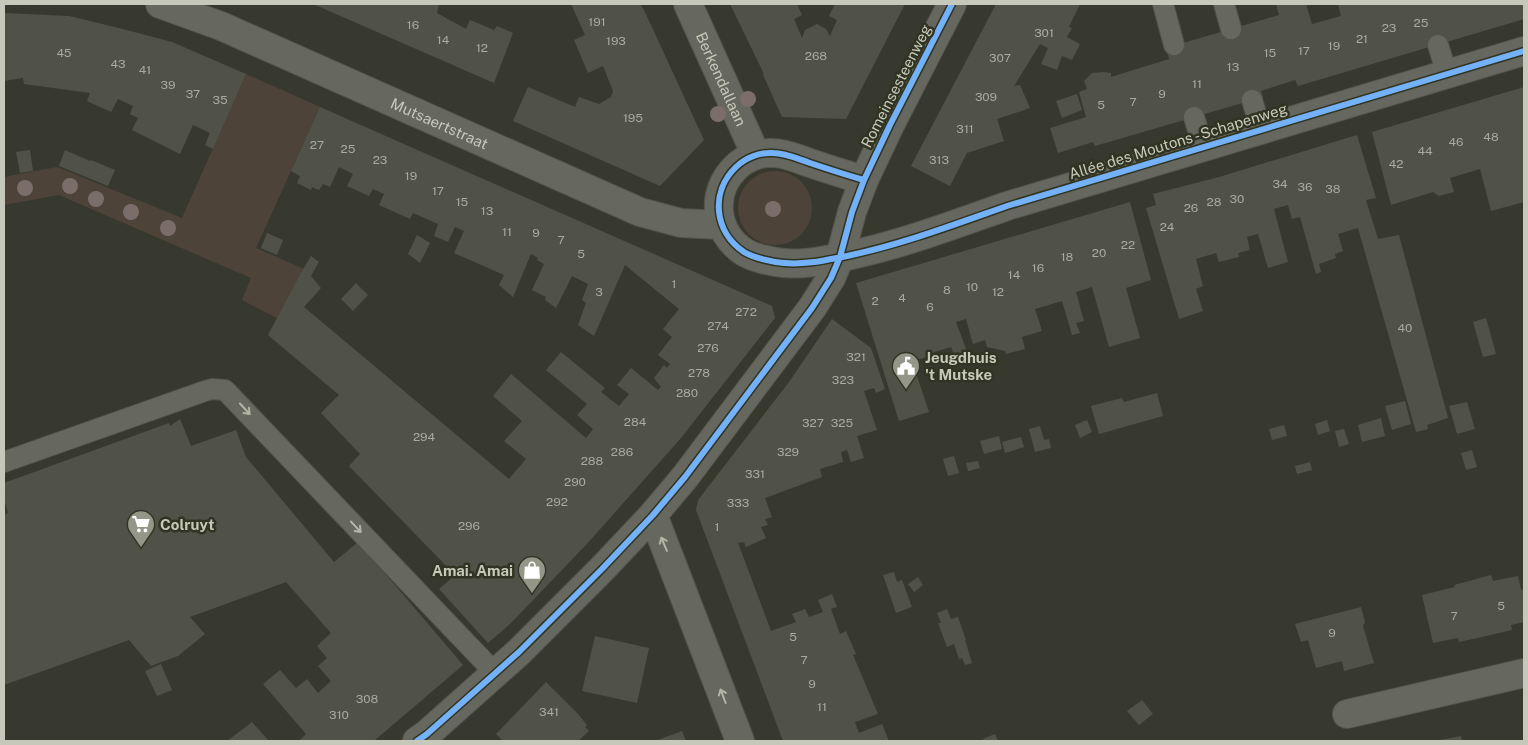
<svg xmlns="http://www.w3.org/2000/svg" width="1528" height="745" font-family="'Public Sans',sans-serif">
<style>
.green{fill:#4e4339}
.building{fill:#505248}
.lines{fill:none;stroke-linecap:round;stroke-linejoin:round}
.lane-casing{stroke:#53544c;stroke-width:22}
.street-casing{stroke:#53544c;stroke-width:30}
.lane{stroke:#66675e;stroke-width:20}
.street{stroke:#66675e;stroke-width:28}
.cycleway-casing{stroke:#313422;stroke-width:9}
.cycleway{stroke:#73b2f8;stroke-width:6}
.tree{fill:#7b6d6a}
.oneway{stroke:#b3b5a7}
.labels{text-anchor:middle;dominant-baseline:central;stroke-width:5;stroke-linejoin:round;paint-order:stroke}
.number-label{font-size:12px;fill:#a8ab9d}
.street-label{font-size:15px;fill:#c6c9b9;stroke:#313422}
.poi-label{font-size:15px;font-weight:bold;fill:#c6c9b9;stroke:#313422;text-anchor:start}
</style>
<rect width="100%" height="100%" fill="#38392e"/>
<path class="green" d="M246 74 320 107 256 248 304 269 277 318 242 300 251 278 59 195 4 205V177L57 167 182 218Z
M738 208a37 37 0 1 1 74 0a37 37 0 1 1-74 0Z"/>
<path class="building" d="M313 4H439L437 13 466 29 470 20 494 30 497 26 513 33 494 83Z
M571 4H640L644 10 704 140 660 186 513 121 528 87 575 107 579 97 599 104 611 97 613 91 603 66 588 73 574 40 585 35Z
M730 4H797L802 15 794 19 802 38 805 30 817 24 826 29 830 36 837 20 829 16 835 4H905L846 119 782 117 763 75 764 74Z
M996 4H1080L1069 27 1072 28 1067 37 1080 44 1072 60 1062 56 1057 70 1041 64 1048 48 1040 44 1014 86 1020 85 1030 108 997 119 1004 141 967 153 950 186 911 166Z
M1276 4H1306L1312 24 1341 16 1338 4H1524V19L1298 86 1295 80 1261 91 1263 97 1095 146 1093 142 1058 153 1050 128 1086 117 1079 92 1087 89 1084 81 1092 73 1104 72 1111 73V77L1169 59 1166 48 1279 15Z
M4 13 69 16 119 28 172 42 246 74 213 149 205 145 210 133 193 125 180 154 132 130 138 118 130 114 133 106 118 99 111 112 87 101 90 93 24 84 23 78 4 81Z
M1524 87V202L1491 211 1480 169 1450 178 1454 192 1439 196 1433 192 1391 205 1372 132Z
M1077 94 1082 110 1062 118 1056 101Z
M320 107 772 306 775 318 681 438 586 545 510 624 488 643 439 589 455 575 349 466 360 454 321 413 339 395 268 335 302 271 311 256 319 262 311 276 321 288 304 307 509 479 526 459 504 441 522 421 493 396 511 374 586 438 593 429 577 415 587 404 546 370 561 352 605 388 601 392 619 406 629 394 617 385 631 368 658 390 661 387 654 378 664 365 667 368 670 364 658 355 672 337 663 329 679 309 625 265 594 336 578 325 586 303 582 300 588 284 572 276 556 308 545 300 546 297 532 290 544 264 537 260 538 258 531 254 513 297 499 285 504 275 454 253 464 231 455 227 448 242 434 236 438 224 413 213 410 219 379 205 384 194 373 189 369 196 347 186 353 174 339 167 330 187 323 184 319 190 312 187 311 190 297 183 300 176 291 171Z
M1357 135 1376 198 1366 200 1378 239 1399 235 1448 418 1427 425 1428 429 1416 432 1358 228 1338 234 1343 251 1335 254 1336 258 1319 264 1321 272 1316 274 1300 217 1292 219 1288 205 1274 209 1288 262 1268 268 1258 234 1247 237 1250 250 1238 253 1239 257 1219 262 1216 253 1196 259 1203 286 1196 289 1203 311 1179 319 1146 208 1156 205 1153 194 1219 177Z
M30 150 33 171 20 173 16 152Z
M65 150 90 161 91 160 115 170 108 186 59 166Z
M1130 202 1151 280 1126 288 1140 338 1109 347 1092 287 1076 292 1084 321 1076 323 1080 333 1072 335 1062 301 1035 309 1042 331 1022 337 1025 349 1006 354 1005 351 987 347 985 340 973 344 966 319 956 322 969 357 957 362 951 347 934 352 935 355 912 361 929 412 899 421 856 283Z
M267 233 283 240 277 255 261 248Z
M417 235 430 243 420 263 408 254Z
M356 283 368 295 353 311 341 299Z
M1486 318 1496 354 1483 357 1473 322Z
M832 319 871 348 885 389 876 393 874 388 864 391 877 430 857 436 864 458 851 462 847 450 841 452 843 462 820 469 822 477 765 498 772 517 765 519 768 525 761 527 766 538 746 547 744 542 738 543 771 631 796 622 792 614 805 609 809 617 823 612 818 600 832 594 837 607 831 609 840 634 846 631 856 654 853 655 878 714 855 722 859 733 882 724 889 741H783L696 510 698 500 789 382Z
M1157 393 1163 416 1099 434 1091 406 1122 398 1124 402Z
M1405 401 1411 424 1392 430 1385 406Z
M1467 402 1475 429 1457 434 1449 406Z
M1381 418 1385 436 1362 442 1358 425Z
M180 419 191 446 236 430 246 457 334 562 357 543 395 585 463 665 374 741H299L306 734 263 684 280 670 296 688 307 679 318 693 331 681 318 666 327 658 317 646 331 633 286 582 190 617 205 634 178 656 151 666 129 640 4 685V515L8 513 4 499V483L169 423 170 426Z
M1087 420 1092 432 1080 438 1075 425Z
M1327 420 1330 431 1318 435 1315 424Z
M1284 425 1287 436 1272 440 1269 429Z
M1040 426 1044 440 1049 439 1051 448 1035 452 1029 429Z
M1344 429 1349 444 1339 447 1335 431Z
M999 436 1002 449 984 454 980 441Z
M1021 437 1024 447 1005 453 1002 442Z
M1472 450 1477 467 1466 470 1461 453Z
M954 456 959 473 948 476 943 459Z
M978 461 980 468 968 471 966 463Z
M1310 462 1312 470 1297 474 1295 466Z
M894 572 897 582 902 580 912 607 896 613 883 575Z
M1491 575 1493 581 1518 576 1521 590 1524 589V622L1511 625 1512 630 1486 636 1459 642 1458 638 1433 643 1422 595 1455 587 1454 585Z
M918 577 923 585 914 592 908 584Z
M1361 607 1365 622 1363 626 1374 663 1344 671 1342 661 1316 668 1308 640 1301 642 1295 624Z
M947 609 951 619 958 617 966 640H965L972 663 965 665 962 658 959 659 954 644 947 647 938 623H941L937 613Z
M595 636 649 648 637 703 582 691Z
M161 664 172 690 157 696 145 671Z
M546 682 578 714 587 725 585 727 589 731 578 741H503L496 734Z
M1142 700 1153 714 1139 725 1127 711Z
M252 722 269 741H227L239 732Z
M682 731 686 741H655Z
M995 734 998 741H984L983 739Z
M1461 736 1462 741H1440V740Z"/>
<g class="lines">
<g class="lane-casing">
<path id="lane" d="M1163 4 1174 45
M1224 4 1231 29
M1438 45 1447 74
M1252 100 1261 130
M1194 117 1203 147
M4 462 205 391 212 389 225 390 495 673"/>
</g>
<g class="street-casing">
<g id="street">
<path id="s1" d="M160 4 221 26 640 212 681 223 721 225"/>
<path id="s2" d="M688 4 756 155"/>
<path d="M864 180C846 175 828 169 810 163 798 159 786 153 773 153 760 152 745 158 736 167 710 192 714 232 744 252 754 258 772 262 784 263 806 265 826 260 847 256 903 244 953 225 1007 206L1524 51"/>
<path d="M653 515 740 741"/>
<path d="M1347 714 1524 673"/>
<path d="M417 741 427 734 519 652 602 569 653 515 685 477 812 308 831 278 840 257 852 212 864 180 890 125 952 4"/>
</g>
</g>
<use href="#lane" class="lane"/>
<use href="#street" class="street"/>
<g class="cycleway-casing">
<path id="cycleway" d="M864 180C846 175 828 169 810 163 798 159 786 153 773 153 760 152 745 158 736 167 710 192 714 232 744 252 754 258 772 262 784 263 806 265 826 260 847 256 903 244 953 225 1007 206L1524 51
M417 741 427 734 519 652 602 569 653 515 685 477 812 308 831 278 840 257 852 212 864 180 890 125 952 4"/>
</g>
<use href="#cycleway" class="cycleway"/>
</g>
<g class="tree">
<circle cx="748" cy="99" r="8"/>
<circle cx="718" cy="114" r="8"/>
<circle cx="70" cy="186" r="8"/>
<circle cx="25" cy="188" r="8"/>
<circle cx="96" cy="199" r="8"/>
<circle cx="773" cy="209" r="8"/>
<circle cx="131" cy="212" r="8"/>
<circle cx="168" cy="228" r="8"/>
</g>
<defs><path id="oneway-shaft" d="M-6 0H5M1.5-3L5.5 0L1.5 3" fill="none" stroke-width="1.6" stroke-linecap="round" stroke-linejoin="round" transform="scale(1.25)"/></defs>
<g class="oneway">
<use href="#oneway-shaft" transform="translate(245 409) rotate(47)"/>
<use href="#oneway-shaft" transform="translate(356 527) rotate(47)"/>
<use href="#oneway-shaft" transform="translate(664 544) rotate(-113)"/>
<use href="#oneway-shaft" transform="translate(723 696) rotate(-111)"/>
</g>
<defs>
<g id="civic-pin" transform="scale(1.4375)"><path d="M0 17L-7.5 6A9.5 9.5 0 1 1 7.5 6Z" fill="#949788" stroke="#313422"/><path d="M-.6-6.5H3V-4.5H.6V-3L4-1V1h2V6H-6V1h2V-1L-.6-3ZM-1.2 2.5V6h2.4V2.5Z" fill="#fff"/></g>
<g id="supermarket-pin" transform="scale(1.4375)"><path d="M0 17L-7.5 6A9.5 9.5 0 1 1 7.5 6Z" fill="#949788" stroke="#313422"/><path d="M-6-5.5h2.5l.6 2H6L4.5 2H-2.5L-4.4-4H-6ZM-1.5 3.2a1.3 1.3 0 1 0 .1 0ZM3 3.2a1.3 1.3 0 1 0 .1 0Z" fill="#fff"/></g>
<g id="shop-pin" transform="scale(1.4375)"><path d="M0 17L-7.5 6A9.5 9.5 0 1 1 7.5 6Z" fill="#949788" stroke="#313422"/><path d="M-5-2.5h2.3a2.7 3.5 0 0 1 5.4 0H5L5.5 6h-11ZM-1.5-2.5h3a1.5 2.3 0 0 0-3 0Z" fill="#fff"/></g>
</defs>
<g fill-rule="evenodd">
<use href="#civic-pin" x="906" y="366"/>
<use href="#supermarket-pin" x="141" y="524"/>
<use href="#shop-pin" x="532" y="570"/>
</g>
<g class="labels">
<g class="number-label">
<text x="597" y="22">191</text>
<text x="1421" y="23">25</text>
<text x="413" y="25">16</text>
<text x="1389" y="28">23</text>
<text x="1044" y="33">301</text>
<text x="1362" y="39">21</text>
<text x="443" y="40">14</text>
<text x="616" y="41">193</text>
<text x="1334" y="46">19</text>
<text x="482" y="48">12</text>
<text x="1304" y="51">17</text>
<text x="64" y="53">45</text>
<text x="1270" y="53">15</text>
<text x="816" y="56">268</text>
<text x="1000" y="58">307</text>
<text x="118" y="64">43</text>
<text x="1233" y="67">13</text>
<text x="145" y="70">41</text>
<text x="1197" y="84">11</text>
<text x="168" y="85">39</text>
<text x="193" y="94">37</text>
<text x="1162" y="94">9</text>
<text x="986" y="97">309</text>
<text x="220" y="100">35</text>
<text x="1133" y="102">7</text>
<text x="1101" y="105">5</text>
<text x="633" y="118">195</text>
<text x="965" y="129">311</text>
<text x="1491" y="137">48</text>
<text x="1456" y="142">46</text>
<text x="317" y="145">27</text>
<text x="348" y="149">25</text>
<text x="1425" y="151">44</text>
<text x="380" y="160">23</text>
<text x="939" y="160">313</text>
<text x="1396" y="164">42</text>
<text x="411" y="176">19</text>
<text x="1280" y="184">34</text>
<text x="1305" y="187">36</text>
<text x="1333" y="189">38</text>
<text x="438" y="191">17</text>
<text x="1237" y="199">30</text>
<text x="462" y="202">15</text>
<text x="1214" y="202">28</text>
<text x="1191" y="208">26</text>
<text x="487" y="211">13</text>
<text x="1167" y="227">24</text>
<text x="507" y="232">11</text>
<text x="536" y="233">9</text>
<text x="561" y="240">7</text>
<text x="1128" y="245">22</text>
<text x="1099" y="253">20</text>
<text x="581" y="254">5</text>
<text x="1067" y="257">18</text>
<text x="1038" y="268">16</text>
<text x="1014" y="275">14</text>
<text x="674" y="284">1</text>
<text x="972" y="287">10</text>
<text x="947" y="290">8</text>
<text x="599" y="292">3</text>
<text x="998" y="292">12</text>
<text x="902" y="298">4</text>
<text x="875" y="301">2</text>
<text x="930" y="307">6</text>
<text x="746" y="312">272</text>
<text x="718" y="326">274</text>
<text x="1405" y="328">40</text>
<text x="708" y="348">276</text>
<text x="856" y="357">321</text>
<text x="699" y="373">278</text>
<text x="843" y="380">323</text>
<text x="687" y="393">280</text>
<text x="635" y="422">284</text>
<text x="813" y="423">327</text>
<text x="842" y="423">325</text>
<text x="424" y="437">294</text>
<text x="622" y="452">286</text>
<text x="788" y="452">329</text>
<text x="592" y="461">288</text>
<text x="755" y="474">331</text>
<text x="575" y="482">290</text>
<text x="557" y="502">292</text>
<text x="738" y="503">333</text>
<text x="469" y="526">296</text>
<text x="717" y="527">1</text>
<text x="1501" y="606">5</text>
<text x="1454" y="616">7</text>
<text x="1332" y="633">9</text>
<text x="793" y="637">5</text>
<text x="804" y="660">7</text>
<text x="812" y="684">9</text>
<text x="367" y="699">308</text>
<text x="822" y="707">11</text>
<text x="549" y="712">341</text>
<text x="339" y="715">310</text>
</g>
<g class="street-label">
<text stroke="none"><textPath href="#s2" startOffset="82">Berkendallaan</textPath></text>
<text transform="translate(896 86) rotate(-63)">Romeinsesteenweg</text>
<text stroke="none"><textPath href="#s1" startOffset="304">Mutsaertstraat</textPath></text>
<text transform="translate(1178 141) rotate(-17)">Allée des Moutons - Schapenweg</text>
</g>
<g class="poi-label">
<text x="925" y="357">Jeugdhuis<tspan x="925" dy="17">'t Mutske</tspan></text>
<text x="160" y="524">Colruyt</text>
<text x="513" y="570" text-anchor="end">Amai. Amai</text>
</g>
</g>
<rect width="1528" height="745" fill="none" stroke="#c6c9b9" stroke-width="10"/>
</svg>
